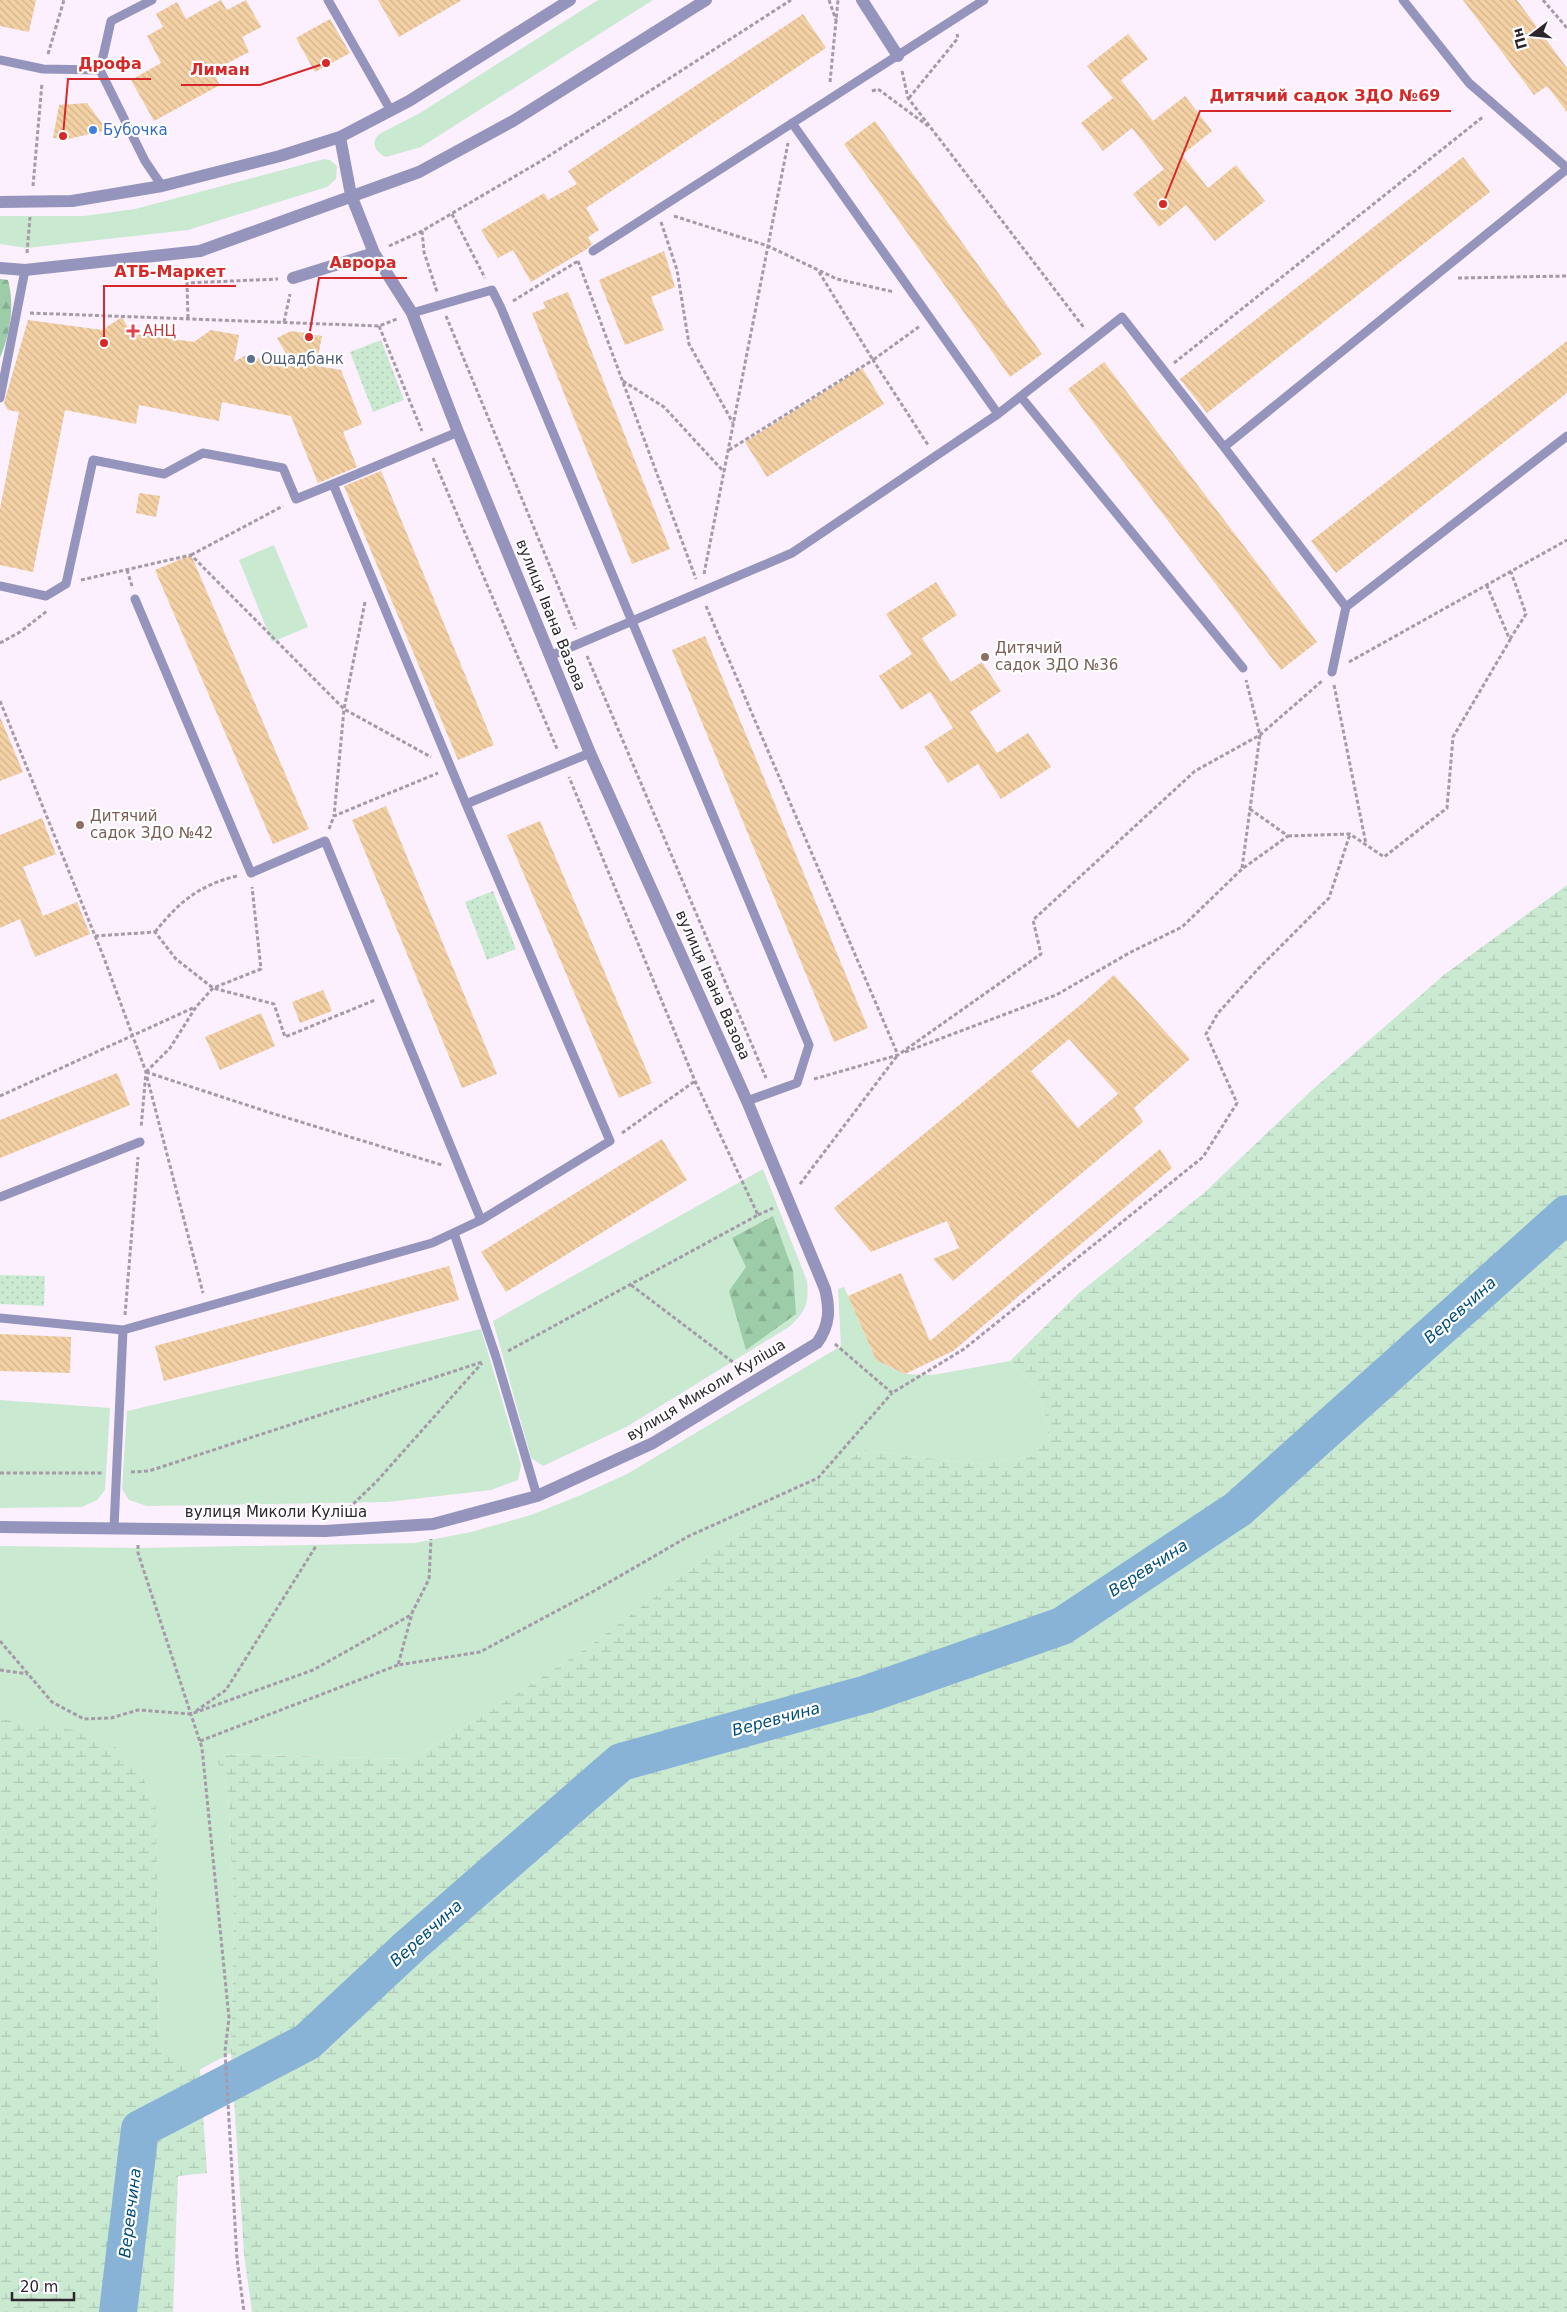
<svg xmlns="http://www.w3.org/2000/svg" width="1567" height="2312" font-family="'DejaVu Sans',sans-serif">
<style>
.grass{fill:#cae9d1}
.forest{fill:url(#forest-firs)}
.wetland{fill:url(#wetland-marsh)}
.park{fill:url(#park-dots)}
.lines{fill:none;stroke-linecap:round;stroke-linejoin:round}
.river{stroke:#88b3d7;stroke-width:38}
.building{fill:url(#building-back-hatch);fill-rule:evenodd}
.path{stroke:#a59aa7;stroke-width:3;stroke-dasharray:4 2.5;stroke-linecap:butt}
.lane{stroke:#9594bc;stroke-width:9}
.street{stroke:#9594bc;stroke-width:12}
.shop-dot{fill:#3f7fe0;stroke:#fff;stroke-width:2}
.health-dot{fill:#e0444e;stroke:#fff;stroke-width:2}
.service-dot{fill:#5c6f8a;stroke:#fff;stroke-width:2}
.education-dot{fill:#8d6e63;stroke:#fff;stroke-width:2}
.labels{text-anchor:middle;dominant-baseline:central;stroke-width:4.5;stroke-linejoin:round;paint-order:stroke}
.shop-label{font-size:15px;fill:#366cbe;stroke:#fff;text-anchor:start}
.health-label{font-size:15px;fill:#be3a42;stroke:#fff;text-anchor:start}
.service-label{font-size:15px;fill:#4e5e75;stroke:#fff;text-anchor:start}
.street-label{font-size:15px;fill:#2d252e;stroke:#fff}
.education-label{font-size:15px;fill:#785e54;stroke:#fff;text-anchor:start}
.water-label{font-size:16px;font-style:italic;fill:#024e7b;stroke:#fff}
.leader{fill:none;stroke:#d62828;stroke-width:2}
.callout-dot{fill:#d62828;stroke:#fff;stroke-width:2}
.callout-label{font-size:16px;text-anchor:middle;font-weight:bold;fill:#d62828;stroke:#fff;stroke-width:4.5;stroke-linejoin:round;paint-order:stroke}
</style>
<defs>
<pattern id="forest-firs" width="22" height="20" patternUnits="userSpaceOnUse" patternTransform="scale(1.25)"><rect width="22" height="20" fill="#9dcca9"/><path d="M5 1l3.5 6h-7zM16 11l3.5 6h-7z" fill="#88af92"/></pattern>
<pattern id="wetland-marsh" width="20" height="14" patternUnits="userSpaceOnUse" patternTransform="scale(1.25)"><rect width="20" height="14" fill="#cae9d1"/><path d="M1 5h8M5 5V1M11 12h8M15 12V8" fill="none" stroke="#aec8b4"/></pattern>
<pattern id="park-dots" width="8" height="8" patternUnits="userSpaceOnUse" patternTransform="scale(1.25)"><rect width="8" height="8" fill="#cae9d1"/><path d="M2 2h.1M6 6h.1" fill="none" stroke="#aec8b4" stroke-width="1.8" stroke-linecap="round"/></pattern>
<pattern id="building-back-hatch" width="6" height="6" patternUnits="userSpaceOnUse" patternTransform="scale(1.25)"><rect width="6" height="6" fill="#f3d1a5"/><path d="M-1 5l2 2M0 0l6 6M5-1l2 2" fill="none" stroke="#d1b38e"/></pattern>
</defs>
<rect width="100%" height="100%" fill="#fceffe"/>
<path class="grass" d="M598 0H653L421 147 386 157C375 152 369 141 381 133L420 113Z
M324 159 330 160 337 166 336 179 327 187 188 230 27 248 0 244V216H84L135 209Z
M274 545 308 627 272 642 239 560Z
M763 1169 807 1281C809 1304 806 1311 789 1327L628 1426 543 1466 531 1458 493 1321Z
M844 1287 876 1360 905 1374 933 1375 1010 1361 1038 1389 1049 1430 1035 1456 974 1464 864 1450 791 1494 592 1644 489 1712 409 1759 215 1754 228 1790 234 1912 231 2053 195 2072 159 2047 156 1805 138 1768 119 1749 0 1719V1546L138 1548 415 1543 471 1532 531 1515 581 1495 627 1474 841 1346 838 1289Z
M481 1329 521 1465 518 1480 491 1490 388 1502 147 1506 129 1500 122 1489 127 1411Z
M0 1400 110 1408 105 1490 97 1500 82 1507 0 1508Z"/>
<path class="forest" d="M0 279 8 280C15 306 10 334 0 358Z
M773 1216 793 1271 796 1314 746 1350 729 1291 746 1267 732 1238Z"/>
<path class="wetland" d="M1567 885V2312H252L244 2254 231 2053 234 1912 228 1790 215 1754 409 1759 489 1712 592 1644 791 1494 864 1450 974 1464 1034 1456 1049 1430 1038 1389 1010 1361 1079 1293 1205 1192 1311 1091 1445 974Z
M0 1719 73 1730 119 1749 138 1768 156 1805 159 2047 200 2070 207 2173 178 2176 173 2312H0Z"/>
<path class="park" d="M381 340 404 400 373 412 350 352Z
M493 891 516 949 487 960 465 902Z
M0 1275 45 1276 44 1306 0 1304Z"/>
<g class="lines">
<path class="river" d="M118 2312 140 2129 307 2042 411 1945 621 1762 867 1694 1062 1626 1238 1509 1567 1214"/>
</g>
<path class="building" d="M0 0H36L29 32 0 26Z
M221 0 227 10 246 0 261 27 242 37 249 52 212 71 220 85 154 121 131 80 161 63 147 36 163 27 156 14 177 2 186 19Z
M378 0H462L399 37Z
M1463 0H1517L1567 68V112L1547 86 1534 95Z
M803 14 826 48 586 208 599 230 588 237 592 244 587 249 531 282 513 250 498 258 481 230 544 193 548 200 577 184 568 171Z
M330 19 350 53 315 72 296 38Z
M1128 34 1148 59 1121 80 1153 121 1185 96 1212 131 1182 155 1208 188 1236 165 1265 201 1215 241 1186 205 1159 227 1133 194 1164 169 1132 128 1103 151 1081 123 1113 98 1087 66Z
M87 103 107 130 68 139 53 138 59 105Z
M875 121 1042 354 1010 377 844 144Z
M1463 157 1490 192 1207 413 1180 379Z
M664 251 675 287 651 297 664 330 625 345 599 280Z
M568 292 670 549 632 564 532 313 546 308 543 302Z
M122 317 131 333 194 342 211 330 239 335 234 362 244 356 292 364 277 338 291 331 322 336 316 366 341 370 362 424 343 432 357 467 318 483 291 416 222 402 219 421 139 405 136 424 65 410 33 572 0 565V509L19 412 8 410 4 403 28 320 102 330Z
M1567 341V393L1336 573 1311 541Z
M1104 362 1317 642 1281 670 1068 389Z
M862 368 884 404 767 477 745 442Z
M381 471 494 745 458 760 344 486Z
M139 493 160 496 156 517 136 513Z
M191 555 309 829 273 844 155 570Z
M936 582 957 615 922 638 951 682 982 662 1001 691 970 712 997 753 1028 733 1051 767 1001 799 978 764 948 783 924 747 953 728 930 692 901 710 879 676 912 654 886 614Z
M705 636 868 1028 834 1042 672 650Z
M0 717 23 772 0 781Z
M386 806 497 1074 462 1088 352 820Z
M42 818 56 854 23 867 43 916 77 902 90 934 35 957 20 919 0 928V835Z
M540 821 652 1083 619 1098 507 835Z
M1114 975 1190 1059 1134 1108 1143 1122 953 1281 933 1259 959 1248 947 1221 871 1252 834 1208 1084 1002ZM1069 1039 1118 1094 1078 1128 1031 1071Z
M323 990 332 1011 300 1023 292 1002Z
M261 1013 275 1046 220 1070 205 1037Z
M117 1073 130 1105 0 1158V1120Z
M662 1139 687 1180 506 1292 481 1252Z
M1160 1149 1172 1168 953 1351 905 1374 876 1360 848 1296 901 1273 930 1341Z
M449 1266 459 1300 164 1381 155 1346Z
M0 1334 71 1337 70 1373 0 1371Z"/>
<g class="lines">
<path class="path" d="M829 0 837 23
M1543 0 1567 28
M48 54 64 0
M902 71 908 98 1085 329
M830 82 838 0
M872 91 878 89 928 126
M909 98 958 38 957 34
M33 186 42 83
M452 214 485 278
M674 216 768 246 837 279 894 292
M661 222 677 270 689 344 733 423
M422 231 424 252 437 292
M389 246 422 231 541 161 791 0
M27 253 30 217
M578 261 696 579
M819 272 873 360 920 326
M1458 278 1567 276
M513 301 578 261
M30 313 379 326 397 319
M446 316 576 629
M188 318 187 283 278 279
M284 322 290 294
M379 326 422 431
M1174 363 1484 116
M623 381 664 407 724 472
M729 450 873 360 928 445
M433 458 558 751
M191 555 283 506
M127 570 132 586
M704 574 788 143
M81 580 191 555 344 709 334 816
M365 602 344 709 431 757
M706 606 898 1055
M1510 639 1526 614 1511 572
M0 643 20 632 47 611
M587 656 766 1078
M1349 662 1567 540
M1334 685 1366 844
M0 701 104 958 146 1072 141 1128
M329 829 334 816 438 773
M1288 836 1350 834 1384 857 1447 808 1453 737 1510 640 1487 586
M1242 868 1260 735 1246 680
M155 932C179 902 199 885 237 876
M95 936 155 932 176 959 213 988 274 1004 285 1037 375 1000
M905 1052 1056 995 1131 952 1182 927 1242 869 1288 836 1250 809
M146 1072 170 1048 196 1007 213 988 261 969 252 887
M146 1072 268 1112 442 1165
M147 1077 203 1293
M814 1079 898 1055 1041 954 1033 920 1195 771 1260 735 1322 681
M0 1096 195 1007
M622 1133 695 1081
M800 1184 897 1056
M758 1215 773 1208
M631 1285 742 1369
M125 1315 138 1157
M835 1344 892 1393 964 1349 1203 1157 1237 1103 1206 1034 1218 1013 1258 969 1329 898 1350 834
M508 1351 758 1215 695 1081 569 777
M131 1472 149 1471 482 1362
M0 1473H102
M344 1513 377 1481 482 1363
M138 1545V1553L202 1748 229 2018 225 2051 237 2259 244 2312
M413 1610 398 1665 480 1652 594 1591 689 1536 818 1478 892 1393
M0 1641 52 1702 84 1719 111 1718 138 1710 191 1714 313 1670 411 1615 429 1579 431 1539
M0 1670 28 1674
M196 1711 226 1690 316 1546
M200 1741 398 1665"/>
<path class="lane" d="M328 0 391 111
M1403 0 1469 83 1567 168
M0 60 43 69 100 70 145 161 162 186
M100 70 111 21 152 0
M593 251 984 0
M412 313 492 290 501 308 809 1045 797 1083 747 1101
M1021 397 1243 668
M0 398 25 270
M998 414 1122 317 1224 447 1346 607
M458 432 333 484 466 804 590 753
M1224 447 1567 169
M0 586 46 596 66 584 93 460 164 474 203 453 283 468 296 499 333 484
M135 599 251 873 325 841 481 1220 610 1141 466 804
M550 656 792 553 998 414 792 123
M1332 672 1346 607 1567 436
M0 1197 140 1142
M454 1233 496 1357 537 1496
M0 1318 123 1330 432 1243 481 1220
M114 1528 123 1330"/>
<path class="street" d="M862 0 898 56
M0 202 72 201 162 186 280 156 340 137 409 101 570 0
M0 268 25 270 200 251 419 172 513 121 706 0
M293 278 374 253
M0 1527 325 1531 433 1524 537 1496 653 1443 817 1343C830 1325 830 1309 825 1289L747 1101 590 753 458 432 412 313 374 253 351 195 340 137"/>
</g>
<circle class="shop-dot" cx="93" cy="130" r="5"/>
<path class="health-dot" d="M130.5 323.5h5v5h5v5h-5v5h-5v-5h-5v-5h5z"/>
<circle class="service-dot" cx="251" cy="359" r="5"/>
<g class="education-dot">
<circle cx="985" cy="657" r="5"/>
<circle cx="80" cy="825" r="5"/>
</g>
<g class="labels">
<g class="shop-label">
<text x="103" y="130">Бубочка</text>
</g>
<g class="health-label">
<text x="143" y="331">АНЦ</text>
</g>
<g class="service-label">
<text x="261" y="359">Ощадбанк</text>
</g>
<g class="street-label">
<text transform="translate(551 615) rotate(68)">вулиця Івана Вазова</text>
<text transform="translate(713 985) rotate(66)">вулиця Івана Вазова</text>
<text transform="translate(706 1390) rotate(-31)">вулиця Миколи Куліша</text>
<text x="276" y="1512">вулиця Миколи Куліша</text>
</g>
<g class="education-label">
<text x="995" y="648">Дитячий<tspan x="995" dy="17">садок ЗДО №36</tspan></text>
<text x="90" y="816">Дитячий<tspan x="90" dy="17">садок ЗДО №42</tspan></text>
</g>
<g class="water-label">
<text transform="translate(1460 1310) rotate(-42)">Веревчина</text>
<text transform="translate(1148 1568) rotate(-33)">Веревчина</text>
<text transform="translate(776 1719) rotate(-15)">Веревчина</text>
<text transform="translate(426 1933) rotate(-42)">Веревчина</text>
<text transform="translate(130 2213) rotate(-83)">Веревчина</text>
</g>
</g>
<path class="leader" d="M63 136L68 79H151M326 63L260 85H181M1163 204L1200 111H1451M309 337L319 278H407M104 343L104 286H236"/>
<g class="callout-dot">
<circle cx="63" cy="136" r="5"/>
<circle cx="326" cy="63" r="5"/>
<circle cx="1163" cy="204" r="5"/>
<circle cx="309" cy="337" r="5"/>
<circle cx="104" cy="343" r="5"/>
</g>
<g class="callout-label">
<text x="110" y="69">Дрофа</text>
<text x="220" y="75">Лиман</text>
<text x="1325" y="101">Дитячий садок ЗДО №69</text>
<text x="363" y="268">Аврора</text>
<text x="170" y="277">АТБ-Маркет</text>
</g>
<g transform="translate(1532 35) rotate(254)" stroke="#ffffff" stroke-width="4" paint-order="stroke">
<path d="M0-4L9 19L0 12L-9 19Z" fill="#2d252e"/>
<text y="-8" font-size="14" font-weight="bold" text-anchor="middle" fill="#2d252e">Пн</text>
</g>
<path d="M12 2292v8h62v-8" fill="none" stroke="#2d252e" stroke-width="2.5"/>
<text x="20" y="2292" font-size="15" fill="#2d252e" stroke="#ffffff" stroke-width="4" paint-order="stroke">20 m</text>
</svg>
